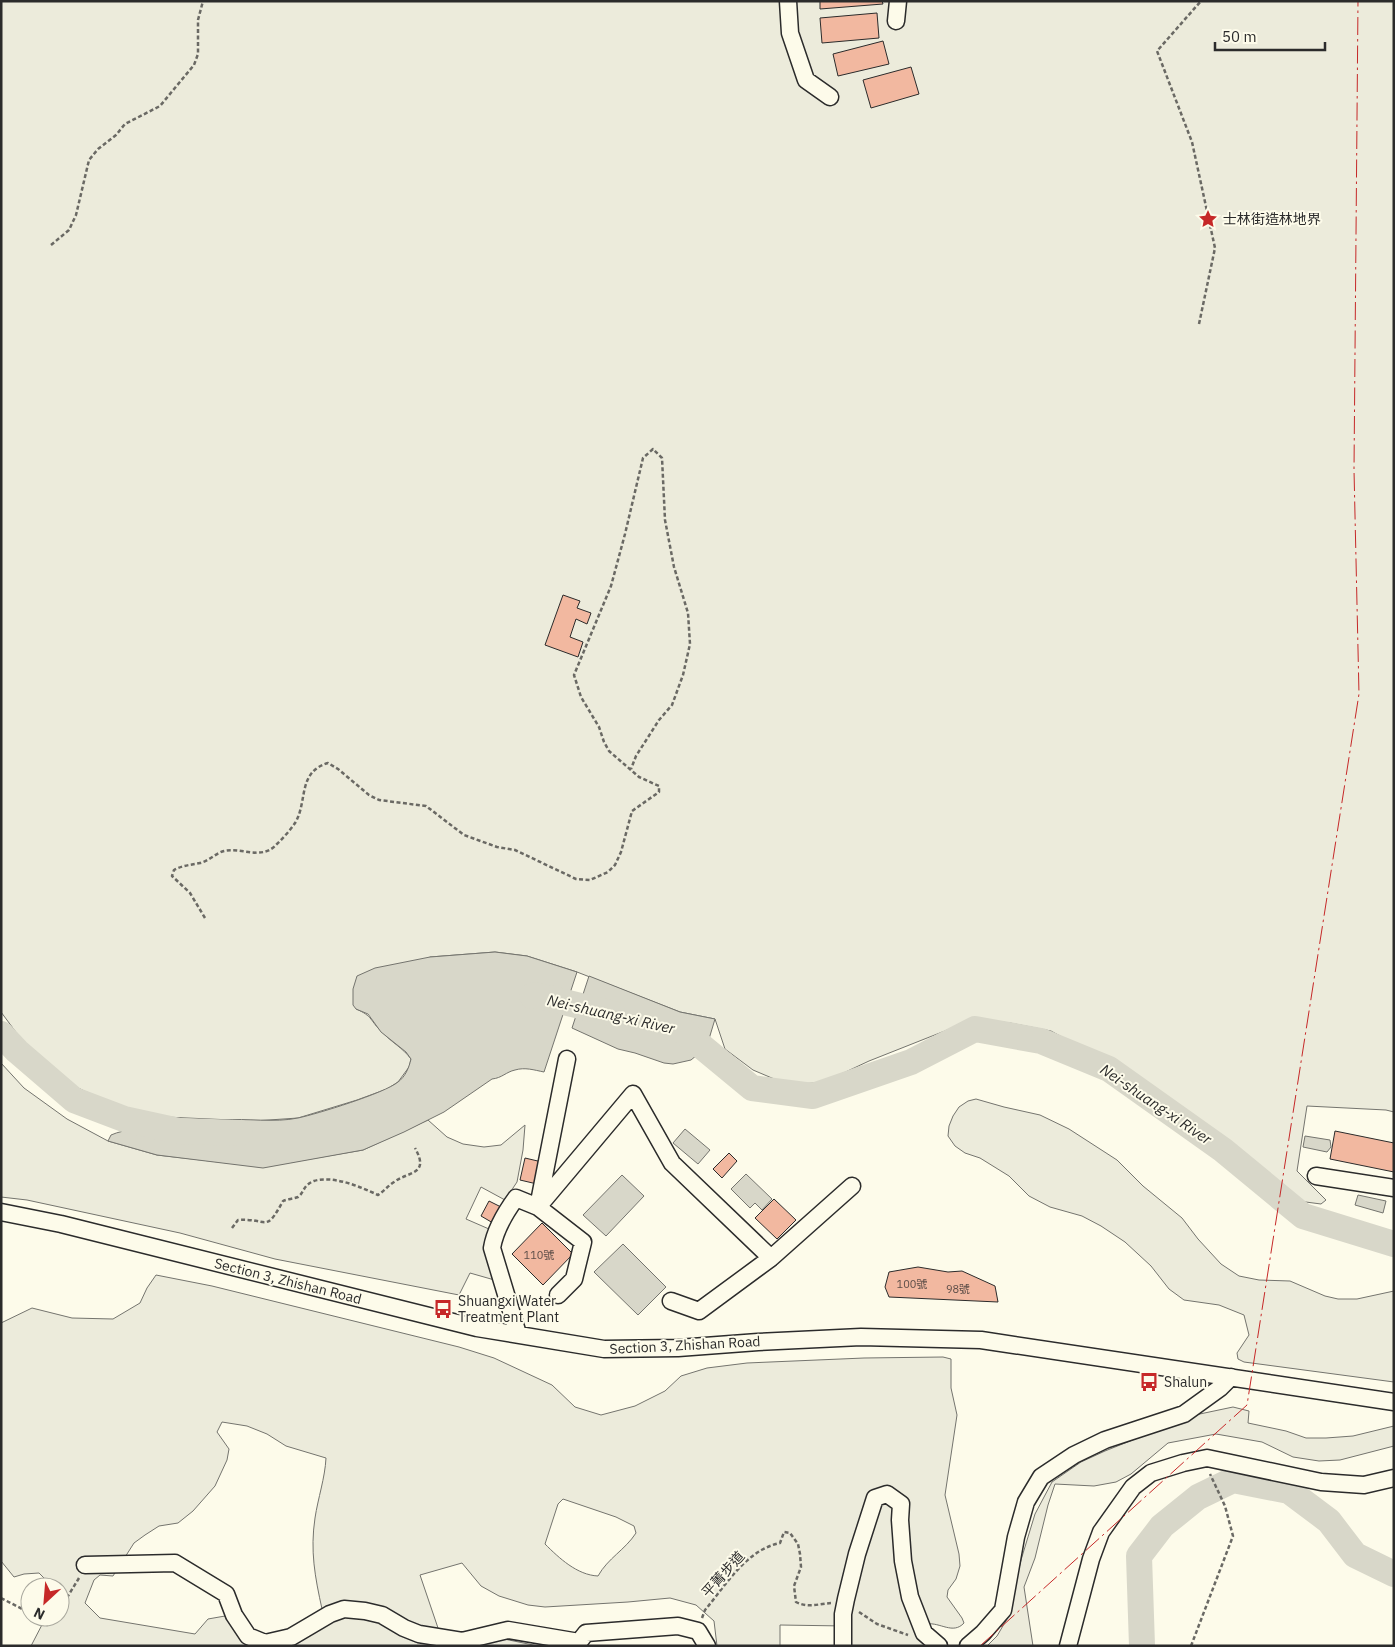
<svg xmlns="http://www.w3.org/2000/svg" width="1395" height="1647" font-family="'IBM Plex Sans','Noto Sans TC',sans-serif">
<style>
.green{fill:#ecebdb;stroke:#74746e;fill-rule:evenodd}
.water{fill:#d8d7c9;stroke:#74746e}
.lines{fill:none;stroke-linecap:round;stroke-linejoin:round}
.river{stroke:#d8d7c9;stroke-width:26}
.building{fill:#f2b8a0;stroke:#2b2b2b}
.minor-casing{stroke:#2b2b2b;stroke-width:19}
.path{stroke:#6a6964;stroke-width:2.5;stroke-dasharray:4 2.5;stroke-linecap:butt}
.minor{stroke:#fdfbea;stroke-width:16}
.power{stroke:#c62828;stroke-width:1;stroke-dasharray:18 4 2.5 4;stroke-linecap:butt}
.labels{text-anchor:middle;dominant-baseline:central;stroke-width:4;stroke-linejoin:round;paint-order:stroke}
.number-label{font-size:11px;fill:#5d4e48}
.poi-label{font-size:14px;fill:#2b2b2b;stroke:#fdfbea;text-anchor:start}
.street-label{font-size:14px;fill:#2b2b2b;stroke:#fdfbea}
.water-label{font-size:15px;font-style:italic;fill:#2b2b2b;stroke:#fdfbea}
</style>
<rect width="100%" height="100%" fill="#fdfbea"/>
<path class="green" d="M1 1H1394V1112L1386 1110 1307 1106 1297 1171 1326 1200 1321 1204 1298 1201 1270 1181 1222 1139 1164 1098 1117 1067 1051 1031 1010 1023 975 1019 869 1061 822 1083 786 1084 753 1070 725 1049 715 1019 680 1012 577 972 527 956 495 952 430 957 356 1009C373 1016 370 1021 382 1032 391 1042 403 1048 411 1059L409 1067 398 1082 387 1089 357 1100 298 1118 254 1121 165 1117 119 1107 78 1088 21 1039 1 1012Z
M1 1063 24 1088 67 1119 108 1141 157 1155 263 1167 363 1150 428 1120 447 1137 463 1144 484 1147 501 1145 525 1125 523 1150 517 1182 505 1200 481 1187 466 1219 489 1229 484 1247 498 1281 470 1273 459 1295 275 1259 180 1233 27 1200 1 1197Z
M976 1099 1004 1107 1040 1115 1069 1129 1117 1160 1143 1186 1182 1218 1198 1239 1221 1264 1239 1276 1259 1280 1290 1281 1325 1296 1338 1299H1357L1394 1291V1382L1244 1362 1238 1359 1237 1353 1249 1335 1244 1315 1219 1305 1184 1300 1169 1289 1151 1266 1125 1242 1101 1226 1082 1216 1050 1207 1029 1196 1009 1176 980 1158 965 1153 955 1146 948 1136 949 1126 953 1116 959 1107 968 1101Z
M156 1275 212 1286 459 1347 494 1358 552 1385 575 1407 601 1415 635 1406 665 1391 681 1376 707 1368 747 1363 864 1358 943 1357 951 1359V1388L957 1415 945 1495 959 1554 960 1566 956 1579 948 1590 947 1597 962 1618 964 1623C953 1635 940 1622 927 1624L918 1637 926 1646H846L845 1626 780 1625V1646H717L714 1621 696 1605 670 1598 628 1602 545 1607 528 1605 499 1596 481 1586 462 1563 420 1575 438 1628 432 1633 322 1609C315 1577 310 1551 315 1518 318 1498 325 1478 326 1458L286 1446 267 1434 247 1426 222 1422 217 1432 229 1449 227 1460 215 1486 193 1511 178 1523 159 1526 145 1535 134 1543 113 1576 100 1575 94 1580 85 1603 100 1618 195 1634 208 1619 225 1616 246 1640 266 1646H31L46 1617H60V1587H53L39 1573 24 1574 14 1577 1 1561V1323L32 1308 72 1318 113 1319 140 1303 147 1288ZM563 1499 616 1517 634 1526 636 1533C625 1550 608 1558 598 1576 577 1575 559 1558 545 1544L558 1504Z
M1233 1407 1249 1411 1248 1423 1286 1431 1306 1438H1326L1353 1436 1394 1426V1446L1340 1460 1319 1461 1293 1457 1262 1442 1216 1434 1168 1443 1131 1474 1116 1482 1094 1486 1055 1484 1048 1505 1035 1558 1024 1587 1033 1646H987L997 1636 1007 1619 1021 1560 1035 1514 1052 1482 1081 1462 1105 1451 1195 1415Z
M345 1612 380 1618 414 1637 504 1639 538 1646H276Z"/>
<path class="water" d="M495 952 527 956 577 972 544 1072C534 1070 525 1067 515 1070 506 1072 502 1078 492 1079L444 1112 404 1132 363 1150 263 1168 157 1155 108 1141 111 1135C141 1122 165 1139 197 1135 206 1134 213 1122 223 1120 247 1118 274 1123 298 1118 317 1114 385 1093 398 1082 405 1077 409 1068 411 1059L406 1052 381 1032 368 1014 356 1009 353 1005V989L357 976 375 968 430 957Z
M589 976 680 1012 715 1019 709 1039 697 1055 691 1060 673 1064 664 1063 635 1053 618 1049 572 1028Z
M685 1129 710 1150 698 1164 673 1143Z
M1305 1136 1330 1140 1331 1147 1327 1152 1303 1147Z
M746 1174 772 1199 762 1210 755 1203 750 1208 731 1189Z
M622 1175 644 1196 606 1236 583 1215Z
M1358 1195 1386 1201 1383 1213 1355 1205Z
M623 1244 666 1287 638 1315 594 1272Z"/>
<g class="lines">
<path class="river" d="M532 996 535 995 613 1014
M675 1029 683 1031 752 1088 813 1096 911 1062 975 1029 1041 1041 1109 1069 1223 1150 1303 1216 1394 1244
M1 1034 17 1051 74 1100 124 1119 179 1131 240 1133
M1142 1646 1139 1556 1162 1526 1198 1497 1233 1480 1289 1491 1329 1521 1355 1555 1394 1574"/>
</g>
<path class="building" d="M820 1H882L883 4 820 9Z
M877 13 879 38 822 43 820 18Z
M883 41 889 64 838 76 833 54Z
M911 67 919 94 871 108 863 80Z
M563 595 580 601 577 608 591 613 587 624 576 619 570 637 583 642 578 657 545 645Z
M1335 1131 1394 1143V1172L1330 1159Z
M729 1153 737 1161 722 1178 713 1169Z
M525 1158 542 1162 537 1184 520 1180Z
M774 1199 796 1220 777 1239 755 1218Z
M489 1201 501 1207 493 1223 481 1216Z
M542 1223 573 1254 543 1285 512 1254Z
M918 1267 948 1272 962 1271 995 1286 998 1302 889 1297 885 1287 889 1272Z"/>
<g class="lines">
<g class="minor-casing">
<path id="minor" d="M788 1 790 33 806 80 830 97
M896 21 898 1
M1316 1176 1394 1188
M1 1212 61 1224 477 1328 604 1349 678 1348 758 1342 861 1337 981 1340 1394 1402
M771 1258 852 1186
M558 1295 574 1279 583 1242 538 1207 633 1094 672 1163 771 1258 699 1311 671 1301
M518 1334 492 1248C495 1230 505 1213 516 1198L538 1207 567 1059
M85 1565 175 1563 226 1594 234 1615 248 1636 265 1643 291 1637 330 1614 344 1609 365 1611 382 1615 404 1628 419 1634 462 1641 508 1630 579 1642
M579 1646V1642L586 1633 678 1626 698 1631 707 1646
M843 1646V1614L846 1599 857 1554 875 1498 887 1494 901 1504 900 1520 903 1561 910 1597 924 1633 939 1646
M968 1646 983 1633 1003 1610 1016 1537 1026 1502 1041 1477 1074 1455 1105 1440 1184 1414 1220 1388 1231 1377
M1068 1646 1091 1559 1101 1532 1133 1487 1151 1473 1183 1463 1207 1458 1321 1482 1364 1485 1394 1478"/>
</g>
<path class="path" d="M51 245 69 230 76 215 89 160 98 149 116 135 125 124 160 106 194 65 198 54V20L203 1
M1199 324 1215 248 1192 142 1157 51 1201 1
M205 918 190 893 172 876 174 870C183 865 191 865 200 863 209 861 216 853 224 851 241 847 260 860 275 846 281 840 290 831 295 823 308 802 297 772 328 763L338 769 369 795 379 800 426 806 464 835 497 847 515 850 576 879 590 880 608 872 615 865 621 852 632 811 659 792V786L639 777 609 751 604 742 599 727 581 697 574 675 611 586 625 534 643 458 653 449 662 458 665 520 674 567 688 613 690 644 683 675 672 705 659 720 636 756 631 769
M232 1228 238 1220C269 1218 265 1234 283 1201 287 1199 293 1199 298 1197 304 1193 303 1185 314 1181 333 1175 361 1187 378 1195 384 1191 388 1186 394 1182 409 1171 430 1175 415 1148
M1 1598 30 1613
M60 1609 79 1578
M859 1612 877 1624 908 1635
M36 1617 47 1625 53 1617
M702 1618 705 1610C726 1585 746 1550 780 1543L784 1532 790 1533 798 1544 800 1554 801 1567 794 1586 796 1602C807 1608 819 1604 831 1603
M1191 1646 1233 1536 1225 1506 1210 1474"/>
<use href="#minor" class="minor"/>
<path class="power" d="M980 1646 1247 1405 1359 694 1354 470 1358 1"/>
</g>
<defs>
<g id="sight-bare" transform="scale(1.5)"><path d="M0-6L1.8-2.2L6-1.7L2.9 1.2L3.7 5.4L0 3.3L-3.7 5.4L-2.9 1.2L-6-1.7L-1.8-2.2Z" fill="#c62828" stroke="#fdfbea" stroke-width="2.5" paint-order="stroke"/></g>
<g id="bus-bare" transform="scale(1.5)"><path d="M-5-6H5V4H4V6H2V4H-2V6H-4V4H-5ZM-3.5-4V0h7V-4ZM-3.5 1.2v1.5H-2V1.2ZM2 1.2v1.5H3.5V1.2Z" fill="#c62828" stroke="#fdfbea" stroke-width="2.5" paint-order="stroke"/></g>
</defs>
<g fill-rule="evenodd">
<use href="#sight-bare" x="1208" y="219"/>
<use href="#bus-bare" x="443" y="1309"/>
<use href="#bus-bare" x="1149" y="1382"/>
</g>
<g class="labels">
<g class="number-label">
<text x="539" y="1255">110號</text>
<text x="912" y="1284">100號</text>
<text x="958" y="1289">98號</text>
</g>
<g class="poi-label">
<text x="1223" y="219">士林街造林地界</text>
<text x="458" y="1301">Shuangxi Water<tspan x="458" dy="16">Treatment Plant</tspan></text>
<text x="1164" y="1382">Shalun</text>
</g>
<g class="street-label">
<text transform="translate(288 1281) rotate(14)">Section 3, Zhishan Road</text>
<text transform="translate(685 1345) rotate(-3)">Section 3, Zhishan Road</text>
<text transform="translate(723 1574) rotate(-48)">平菁步道</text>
</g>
<g class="water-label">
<text transform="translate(611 1014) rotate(13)">Nei-shuang-xi River</text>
<text transform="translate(1156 1104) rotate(34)">Nei-shuang-xi River</text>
</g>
</g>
<rect width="1395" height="1647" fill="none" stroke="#2b2b2b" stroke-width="5"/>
<g transform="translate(45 1602) rotate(206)"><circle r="24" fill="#fdfbea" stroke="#a9a89e"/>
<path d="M0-4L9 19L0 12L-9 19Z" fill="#c62828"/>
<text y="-8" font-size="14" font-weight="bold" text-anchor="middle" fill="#2b2b2b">N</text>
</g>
<path d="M1215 42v8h110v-8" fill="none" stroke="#2b2b2b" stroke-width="2.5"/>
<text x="1222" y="42" font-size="15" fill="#2b2b2b" stroke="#fdfbea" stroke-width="4" paint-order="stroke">50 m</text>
</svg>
